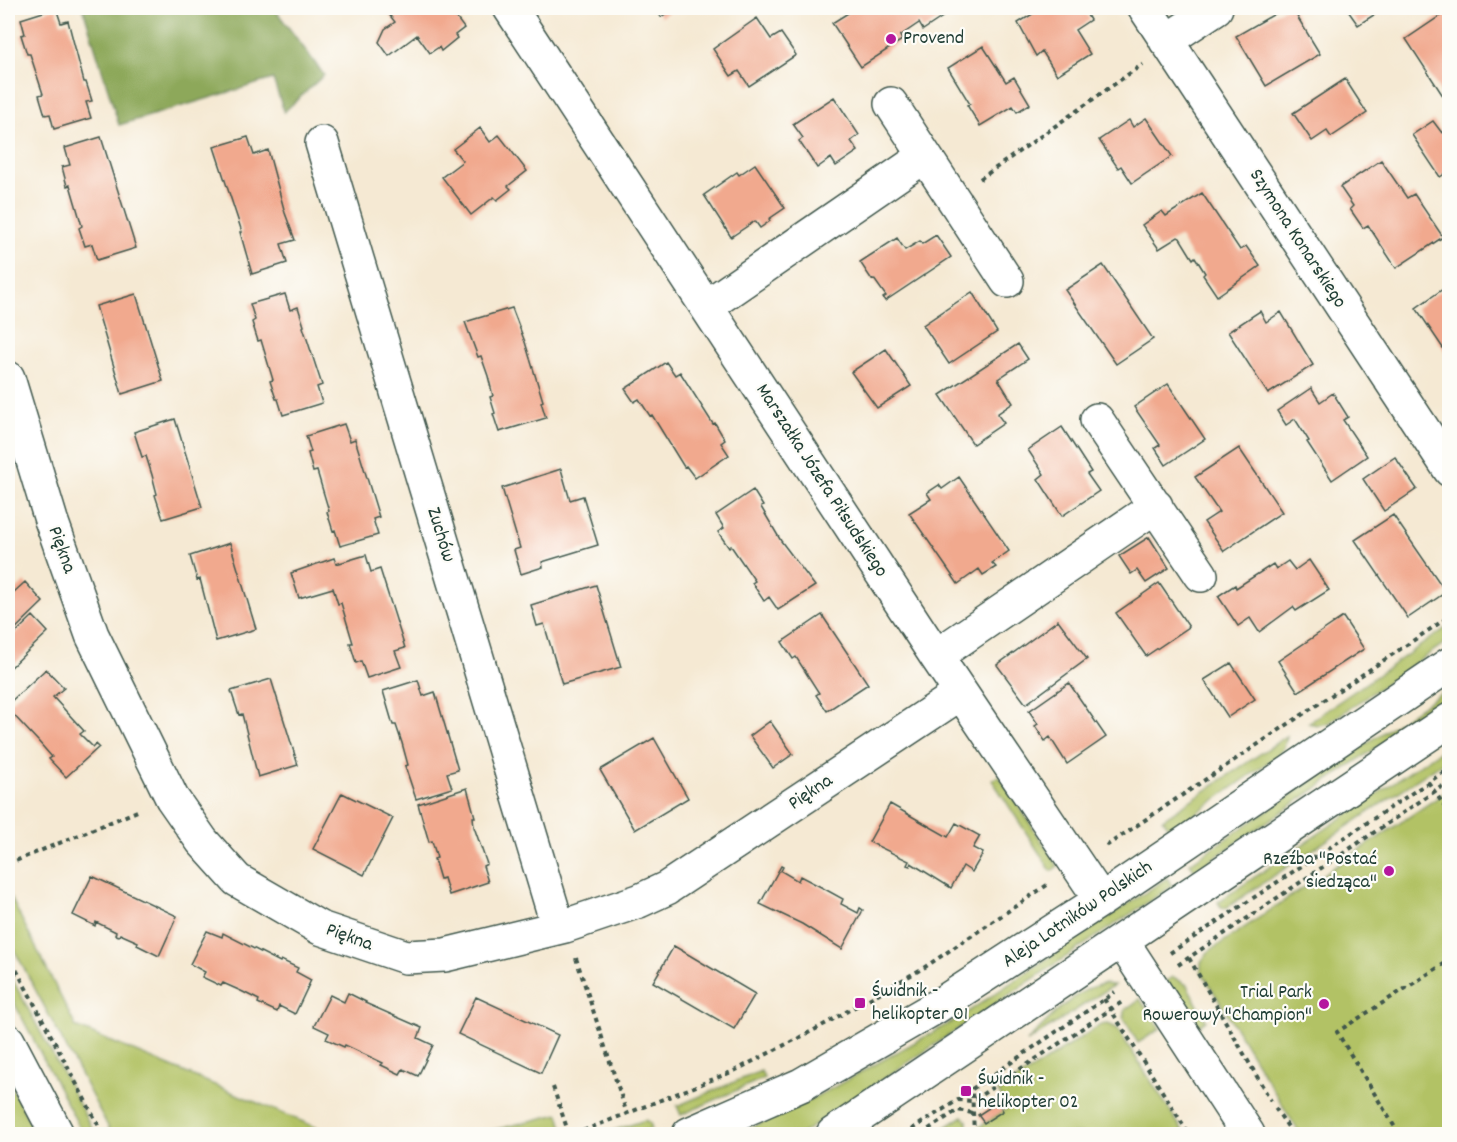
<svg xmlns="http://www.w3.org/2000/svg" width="1457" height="1142" font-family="Dekko,sans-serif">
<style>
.green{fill:#b2c265;stroke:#68804c;stroke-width:1.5}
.forest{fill:#8da85a;stroke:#567247;stroke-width:1.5}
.building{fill:#f1a98e}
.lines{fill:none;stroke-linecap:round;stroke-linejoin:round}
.minor-casing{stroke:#3f574c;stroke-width:36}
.path{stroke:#3f574c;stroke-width:4;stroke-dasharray:4.5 4.5;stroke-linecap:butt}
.minor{stroke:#fff;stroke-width:33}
.poi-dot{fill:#b5179e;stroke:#fdfcf7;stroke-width:2}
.labels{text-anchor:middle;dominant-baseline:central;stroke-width:4.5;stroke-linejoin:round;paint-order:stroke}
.poi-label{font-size:20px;fill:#1f3d34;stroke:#fdfcf7;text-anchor:start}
.street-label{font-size:20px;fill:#1f3d34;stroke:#fdfcf7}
</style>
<rect width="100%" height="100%" fill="#fdfcf7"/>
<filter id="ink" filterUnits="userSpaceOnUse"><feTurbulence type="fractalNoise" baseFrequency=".0167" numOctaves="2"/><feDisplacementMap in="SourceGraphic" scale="12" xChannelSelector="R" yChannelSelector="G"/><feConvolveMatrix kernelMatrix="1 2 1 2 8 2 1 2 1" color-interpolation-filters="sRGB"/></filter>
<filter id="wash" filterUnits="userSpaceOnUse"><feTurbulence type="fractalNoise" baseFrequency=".008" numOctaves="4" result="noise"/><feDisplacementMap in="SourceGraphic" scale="24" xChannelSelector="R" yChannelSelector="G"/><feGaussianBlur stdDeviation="1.35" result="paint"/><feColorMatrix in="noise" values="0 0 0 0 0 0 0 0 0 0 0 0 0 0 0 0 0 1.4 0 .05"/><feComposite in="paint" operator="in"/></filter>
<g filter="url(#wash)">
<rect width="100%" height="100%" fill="#f5e9d3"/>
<path class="green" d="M1449 626V640L1328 723 1318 725 1308 723Z
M1449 688V698L1195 871 1190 863Z
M1287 736 1284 748 1276 757 1171 831 1163 819Z
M1449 745V758L1226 908 1221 907 1218 902Z
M999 776 1058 866 1051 871 992 780Z
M1449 790V1134H1300L1201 971V962L1208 952Z
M1167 878 1172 886 801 1134H739L827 1091 957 1019Z
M8 892 76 1027 332 1134H112L8 938Z
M8 971 95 1134H83L8 991Z
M1173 977 1187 985 1206 1021 1195 1028 1166 981Z
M1103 984 1114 985 1027 1042C1046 1022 1075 989 1103 984Z
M1140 999 1160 1029 1138 1043 1123 1017 1126 1009Z
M1108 1024 1117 1028 1185 1134H979L978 1128 1009 1107 998 1092 1100 1025Z
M761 1071 764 1078 681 1115 677 1106Z
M8 1081 36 1134H8Z
M559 1114 563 1128 546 1134H477Z
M963 1116 967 1121V1134H935Z
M645 1120 650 1123 652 1129 636 1134H603Z"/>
<path class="forest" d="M83 8H274L324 75 284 112 273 79 119 125Z"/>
<g id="blocks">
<path class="building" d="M56 8 61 23 68 21 84 82H86L92 101 86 102 91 118 54 129 50 114 45 115 39 95 43 94 30 54H27L21 35 25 34 21 19Z
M384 8H449L464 28 455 35 457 38 441 51 439 47 430 53 417 35 389 56 379 42 385 29 395 22Z
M655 8H674L661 17Z
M856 8H946L950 12 923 30 919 23 900 36 902 40 861 67 832 23Z
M1042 8H1083L1090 20 1075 30 1090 54 1057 75 1042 51 1036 56 1018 23Z
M1285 8H1292L1320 54 1266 86 1236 36Z
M1346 8H1385L1358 25Z
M1449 10V105L1406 39Z
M757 18 771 39 781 33 796 55 749 86 739 71 731 76 713 49Z
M983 46 1006 82 1014 77 1030 104 1017 112 1013 106 980 126 967 105 970 104 948 68Z
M1345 79 1367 113 1331 137 1327 131 1312 141 1293 113Z
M834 97 859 135 851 141 858 151 836 166 831 158 817 168 799 141 803 138 793 124Z
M1146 118 1172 156 1132 183 1121 166 1118 168 1099 140 1129 120 1133 127Z
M1433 121 1442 133 1449 128V171L1440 177 1412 135Z
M480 128 490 142 499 135 527 171 508 186 511 189 497 200 494 197 471 215 442 177 463 161 453 149Z
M101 137 136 248 97 260 92 244 85 246 79 228 82 226 70 185 67 186 62 167 70 165 65 148Z
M248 137 254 155 268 150 285 213 295 240 281 244 287 263 252 274 240 232H242L214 147Z
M1381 160 1407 198 1414 194 1443 237 1396 268 1368 225 1363 228 1350 209 1353 206 1340 187Z
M755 164 785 208 769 219 770 221 760 228 755 221 731 237 704 195 737 172 739 175Z
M1202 193 1240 250 1246 246 1260 266 1217 296 1203 275 1205 273 1195 257 1193 259 1191 256 1180 238 1178 237 1159 249 1142 225 1162 211 1166 216Z
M936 235 951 257 885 301 883 298 886 296 874 279 872 280 860 262 897 238 905 250 920 241 922 244Z
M1103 265 1153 339 1116 364 1065 290Z
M1443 289 1449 299V357L1416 308Z
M972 292 997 332 949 364 923 325Z
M136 294 163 381 122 394 96 306Z
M285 294 290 310 298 307 304 326 303 327 322 385 317 387 322 403 283 415 278 399H276L270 381 273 380 261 340 258 341 252 322 255 320 250 304Z
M512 308 525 342 543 401 541 402 546 418 499 432 493 414 495 413 490 397 493 396 488 376 481 356 478 357 465 322Z
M1260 311 1266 322 1281 312 1313 365 1268 394 1228 332Z
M1018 344 1028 359 998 379 1013 403 997 414 1004 423 973 444 940 395Z
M886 349 911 386 877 408 851 372Z
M666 362 675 375 680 372 713 424 715 423 725 440 721 443 729 455 695 478 686 466 684 467 652 415 650 416 639 399 634 402 625 389Z
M1168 384 1205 439 1166 465 1155 448 1160 445 1134 407Z
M1311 388 1320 402 1333 393 1348 417 1343 420 1367 456 1332 480 1307 442 1309 441 1295 419 1286 425 1277 411Z
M175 419 202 507 163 519 155 495 157 494 152 475 146 456 142 457 134 432Z
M344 424 350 441 355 439 379 517 373 519 378 535 340 546 335 530 333 531 327 512 329 511 317 471 313 472 308 453 311 452 306 436Z
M1062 427 1091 472 1087 474 1099 491 1062 516 1038 479 1044 474 1028 450Z
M1239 448 1282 512 1224 551 1204 522 1219 512 1195 477Z
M1395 457 1417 489 1384 511 1363 479Z
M561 469 570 500 583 496 598 545 542 562 543 567 521 574 514 550 520 548 502 488Z
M959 477 1009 551 992 563 996 567 983 575 979 569 958 584 909 513 931 499 927 493 939 485 942 489Z
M753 490 763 506 761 507 781 541 815 586 778 610 769 597 764 601 752 583 755 581 731 546 729 548 718 532 724 528 716 515Z
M1393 515 1446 592 1408 618 1355 540Z
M1149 537 1169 568 1146 583 1137 570 1131 574 1119 556Z
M230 543 256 629 216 641 200 579 197 580 190 556Z
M366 555 371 572 380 569 405 648 395 651 401 667 367 678 361 661 356 663 350 643H353L341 603 338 604 333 588 299 598 291 573 334 558 336 564Z
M1309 560 1329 590 1296 611 1293 607 1259 632 1250 618 1238 626 1218 596 1235 585 1236 588 1273 564 1276 569 1288 561 1295 570Z
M25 582 43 602 8 636V585L14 592Z
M1159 583 1189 627 1146 656 1116 613Z
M596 585 621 667 562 684 544 624 537 626 531 605Z
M822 615 868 684 827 711 816 695 819 693 796 657 793 659 782 642Z
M33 616 48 632 8 670V640Z
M1343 617 1364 649 1298 692 1278 661Z
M1058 620 1087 659 1026 704 997 665Z
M1231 663 1255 699 1228 717 1204 680Z
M46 669 64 688 53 697 84 731 80 734 93 747 96 744 99 747 66 777 49 759 52 757 38 741 8 709V704Z
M271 679 298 765 258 777 242 714 239 715 231 691Z
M418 680 423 696 435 692 458 770 447 773 452 788 416 799 405 766 408 765 402 743 396 725H393L383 691Z
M1069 683 1106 737 1067 764 1050 737 1045 741 1035 726 1038 724 1029 711Z
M770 721 793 754 773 768 750 736Z
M654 738 688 798 635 830 600 770Z
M467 788 475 817H473L474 827 487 864 483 866 488 882 449 895 444 878 440 879 434 859 437 858 432 841 429 842 418 804Z
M342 793 393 818 364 875 313 849Z
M890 804 948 837 956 823 980 836 973 848 983 853 972 872 963 866 951 888 911 863 910 866 907 865 909 861 869 842Z
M781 866 783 867 781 871 798 881 800 876 821 887 843 899 841 904 858 913 860 908 863 910 842 949 802 924 760 904Z
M92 876 177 916 159 956 137 945 138 942 120 934 119 936 115 935 116 932 96 922 95 926 73 915Z
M207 931 222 937 223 933 280 962 281 960 298 968 296 972 311 980 295 1014 279 1006 277 1012 258 1003 259 1000 241 991 223 983 221 986 202 977 205 972 190 964Z
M674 946 755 994 734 1029 653 982Z
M348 993 366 1002 365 1003 422 1028 418 1038 433 1045 418 1076 403 1069 400 1074 381 1065 383 1063 345 1045 344 1047 326 1039 329 1033 314 1026 330 995 344 1002Z
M476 997 558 1035 541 1073 458 1034Z
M998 1102 1003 1111 984 1123 978 1115Z"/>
</g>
</g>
<g filter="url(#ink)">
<use href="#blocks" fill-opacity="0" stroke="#3f574c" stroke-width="1.5"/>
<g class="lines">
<g class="minor-casing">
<path id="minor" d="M510 8 936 656 1101 900
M1145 8 1450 470
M1166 41 1216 8
M891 104 1007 281
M322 143 558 927
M707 306 925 156
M8 378 51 520 92 635 172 798 202 841 237 880 320 928 406 957 445 955 565 926 639 901 667 888 961 693
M1097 420 1201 575
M936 656 1156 506
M1122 941 1248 1134
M8 1041 57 1134
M689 1134 801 1085 936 1007 1101 900 1450 664
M833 1134 1450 720"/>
</g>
<path class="path" d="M980 179 1143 64
M1428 782 1450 814
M1106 846 1450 616
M8 864 140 810
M1170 953 1450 768
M8 954 103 1134
M576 958 627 1114
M1189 958 1271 1101
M1178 965 1450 781
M1104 999 1189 1134
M553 1087 569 1134
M1275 1108 1293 1134
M575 1134 734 1071 816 1029 925 967 1050 883
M904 1134 958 1100 972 1101 1122 1002
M921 1134 958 1110 972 1113
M974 1134 972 1089 1115 992
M1399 1134 1337 1032 1450 960"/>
<use href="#minor" class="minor"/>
</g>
</g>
<g class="poi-dot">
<circle cx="891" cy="39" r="6"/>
<circle cx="1389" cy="871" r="6"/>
<rect x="854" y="997" width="12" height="12" rx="3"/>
<circle cx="1324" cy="1004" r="6"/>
<rect x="960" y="1085" width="12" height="12" rx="3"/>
</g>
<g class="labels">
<g class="poi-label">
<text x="903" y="39">Provend</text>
<text x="1377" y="860" text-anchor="end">Rzeźba "Postać<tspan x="1377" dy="23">siedząca"</tspan></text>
<text x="872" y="992">Świdnik -<tspan x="872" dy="23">helikopter 01</tspan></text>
<text x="1312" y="993" text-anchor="end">Trial Park<tspan x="1312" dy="23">Rowerowy "Champion"</tspan></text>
<text x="978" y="1080">Świdnik -<tspan x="978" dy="23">helikopter 02</tspan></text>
</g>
<g class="street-label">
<text transform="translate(1297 239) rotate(57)">Szymona Konarskiego</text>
<text transform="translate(821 481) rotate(57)">Marszałka Józefa Piłsudskiego</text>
<text transform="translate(440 535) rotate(73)">Zuchów</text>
<text transform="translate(61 550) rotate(70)">Piękna</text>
<text transform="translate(811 793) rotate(-34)">Piękna</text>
<text transform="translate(1078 915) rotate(-34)">Aleja Lotników Polskich</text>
<text transform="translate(349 938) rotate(20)">Piękna</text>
</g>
</g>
<rect width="1457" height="1142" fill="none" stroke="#fdfcf7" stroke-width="30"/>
</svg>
